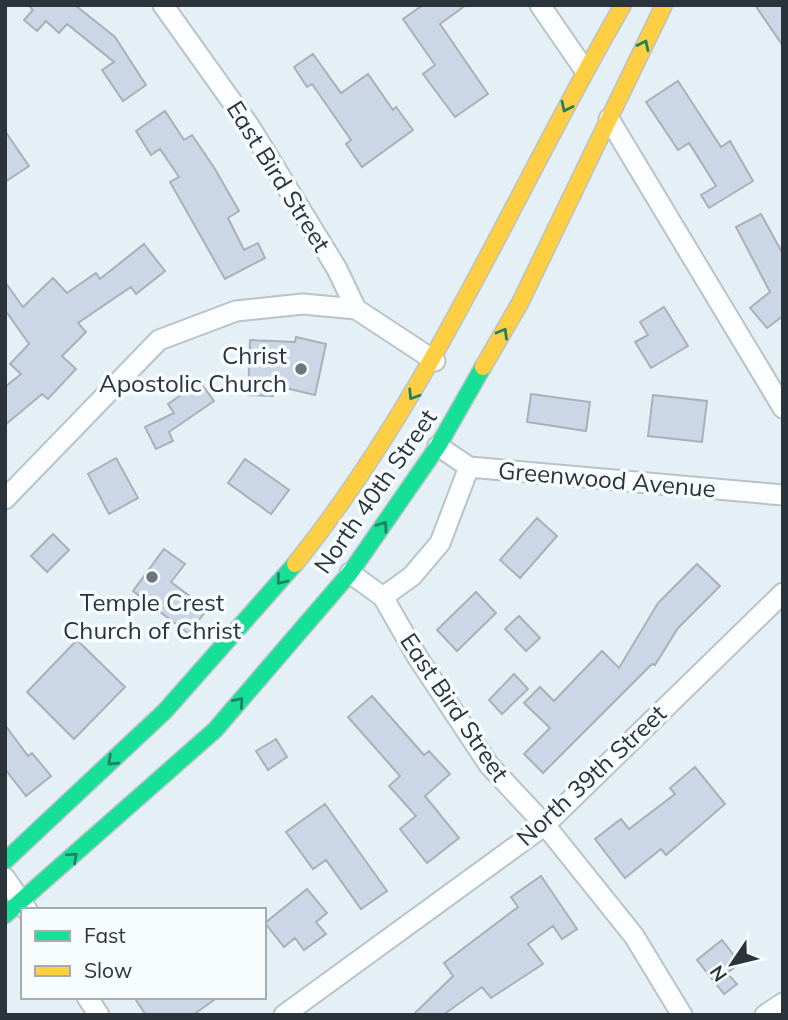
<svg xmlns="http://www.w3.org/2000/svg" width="788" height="1020" font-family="Mulish,sans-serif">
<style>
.building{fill:#cbd7e7;stroke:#a9b0b6;stroke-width:2}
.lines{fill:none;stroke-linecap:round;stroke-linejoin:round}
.street-casing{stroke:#b9c3c8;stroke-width:23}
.fast-casing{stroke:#b9c3c8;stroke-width:19}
.slow-casing{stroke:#b9c3c8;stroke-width:19}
.street{stroke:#fbfdfe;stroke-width:19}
.fast{stroke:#16e098;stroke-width:16}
.slow{stroke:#ffcf43;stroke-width:16}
.oneway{stroke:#228164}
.poi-dot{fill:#6c767c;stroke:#f7fcff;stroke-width:2.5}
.labels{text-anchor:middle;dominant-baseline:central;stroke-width:7;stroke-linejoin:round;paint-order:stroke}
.street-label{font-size:24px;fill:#2b343a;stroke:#f7fcff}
.poi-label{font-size:24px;fill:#2b343a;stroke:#f7fcff;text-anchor:end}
</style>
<rect width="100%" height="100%" fill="#e4f0f6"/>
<path class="building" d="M28 5H75L115 37 146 85 123 101 102 70 114 62 67 24 59 33 46 21 37 31 24 20 33 10Z
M423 5H466L440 24 488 94 455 117 423 74 435 65 403 19Z
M755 5H783V46Z
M313 54 341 93 368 74 393 110 396 107 413 130 362 167 346 144 351 140 312 84 307 87 294 67Z
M678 81 721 147 730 141 753 181 709 208 701 195 716 186 689 143 678 150 646 102Z
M165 111 184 140 192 135 215 169 239 211 228 218 244 250 258 243 265 258 225 279 170 182 179 177 160 149 151 155 136 131Z
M5 131 29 166 5 182Z
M761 214 783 254V316L767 328 750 308 770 292 736 227Z
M144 244 165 271 136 294 131 287 78 323 86 332 62 356 76 369 48 399 42 394 5 425V387L21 374 10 364 29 344 5 310V282L23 307 53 278 67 293 96 273 100 279Z
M664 307 688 346 651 368 635 342 648 335 640 322Z
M296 337 326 344 315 395 273 385V396L248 395 250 340 295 342Z
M200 382 214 401 169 432 173 441 156 449 145 427 174 413 168 404Z
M531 394 590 402 586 431 527 422Z
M653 395 707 401 702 442 648 436Z
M116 458 138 498 109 514 88 474Z
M245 459 289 490 271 514 228 483Z
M537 518 557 536 520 578 500 560Z
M53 534 69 550 47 572 31 556Z
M164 549 185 564 171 582 207 609 189 634 133 591Z
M697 564 720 586 678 628 655 665 652 664 543 773 524 754 550 728 524 703 540 687 554 701 602 651 619 668 658 603Z
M476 592 496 613 457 651 437 630Z
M519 616 540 638 526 651 505 629Z
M77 640 125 687 74 739 27 692Z
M514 674 528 689 502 714 489 700Z
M372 696 424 755 429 751 450 774 425 796 459 838 427 863 400 829 416 816 389 786 400 776 348 717Z
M5 725 28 756 32 753 51 776 26 796 5 769Z
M276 739 287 757 268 770 256 751Z
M695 767 725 804 666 855 661 849 625 878 595 839 621 819 629 829 675 794 670 788Z
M325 804 387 891 361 909 326 860 313 869 286 832Z
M541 876 577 929 562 939 553 926 528 944 543 964 491 998 482 987 443 1015H413L453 976 444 963 518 907 511 897Z
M307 889 327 913 316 922 326 934 304 950 295 938 284 947 265 923Z
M722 940 740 963 727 973 737 984 724 994 697 960Z
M134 997H218L193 1015H146Z"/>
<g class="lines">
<g class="street-casing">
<path id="street" d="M163 5 250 127 337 269 356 309 435 361
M540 5 584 69
M609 119 783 408
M438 446 469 467 783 495
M5 499 159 340 236 311 303 304 356 309
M350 573 383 597 418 658 489 765 545 825 634 936 682 1015
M383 597 412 576 440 543 469 467
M5 878 27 910
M87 997 99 1015
M284 1015 545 825 783 593
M765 1015 783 1003"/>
</g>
<g class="fast-casing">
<path id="fast" d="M5 861 165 711 295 564
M5 915 215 730 350 573 438 446 483 367"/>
</g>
<g class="slow-casing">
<path id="slow" d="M483 367 520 303 664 5
M295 564C432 394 514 192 623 5"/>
</g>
<use href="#street" class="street"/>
<use href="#fast" class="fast"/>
<use href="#slow" class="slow"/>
</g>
<defs><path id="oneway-chevron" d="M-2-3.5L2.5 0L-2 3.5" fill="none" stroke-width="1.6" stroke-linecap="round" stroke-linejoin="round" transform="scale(1.75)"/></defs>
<g class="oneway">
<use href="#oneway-chevron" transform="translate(644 45) rotate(-64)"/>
<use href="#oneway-chevron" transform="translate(566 107) rotate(116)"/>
<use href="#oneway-chevron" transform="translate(503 333) rotate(-60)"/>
<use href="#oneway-chevron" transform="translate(413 395) rotate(122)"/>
<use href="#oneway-chevron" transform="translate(383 526) rotate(-55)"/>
<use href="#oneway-chevron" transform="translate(281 580) rotate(128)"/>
<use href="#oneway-chevron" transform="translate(239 702) rotate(-49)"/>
<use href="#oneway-chevron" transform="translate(112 761) rotate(137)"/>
<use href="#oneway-chevron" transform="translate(73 857) rotate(-42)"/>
</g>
<g class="poi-dot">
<circle cx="301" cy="369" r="7"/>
<circle cx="152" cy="577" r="7"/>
</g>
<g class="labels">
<g class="street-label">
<text transform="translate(279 176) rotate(58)">East Bird Street</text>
<text transform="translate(607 479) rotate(5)">Greenwood Avenue</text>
<text transform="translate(375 491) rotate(-55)">North 40th Street</text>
<text transform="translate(455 707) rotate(56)">East Bird Street</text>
<text transform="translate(591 775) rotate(-43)">North 39th Street</text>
</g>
<g class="poi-label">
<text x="287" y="355">Christ<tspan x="287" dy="28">Apostolic Church</tspan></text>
<text x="152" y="602" text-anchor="middle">Temple Crest<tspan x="152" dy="28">Church of Christ</tspan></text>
</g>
</g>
<rect width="788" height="1020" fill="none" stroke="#2b343a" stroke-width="14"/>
<rect x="21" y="908" width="245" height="91" fill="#f7fcff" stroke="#a5acb0" stroke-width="2"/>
<rect x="35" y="931" width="35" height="10" fill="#16e098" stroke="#a5acb0" stroke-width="2"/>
<text x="84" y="943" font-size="21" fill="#2b343a">Fast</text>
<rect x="35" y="966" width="35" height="10" fill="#ffcf43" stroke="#a5acb0" stroke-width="2"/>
<text x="84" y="978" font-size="21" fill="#2b343a">Slow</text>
<g transform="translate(732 964) rotate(235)" stroke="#f7fcff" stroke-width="5" paint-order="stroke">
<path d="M0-5L12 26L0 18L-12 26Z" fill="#2b343a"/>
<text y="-10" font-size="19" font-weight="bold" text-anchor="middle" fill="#2b343a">N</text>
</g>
</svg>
